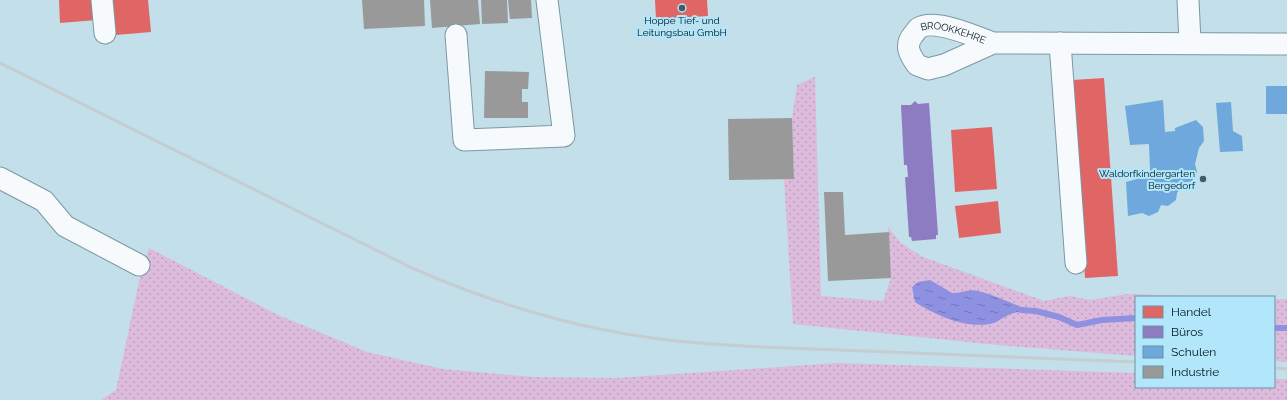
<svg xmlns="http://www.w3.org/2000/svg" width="1287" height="400" font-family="Raleway,sans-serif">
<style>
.grass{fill:url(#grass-dots)}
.water{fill:url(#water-ripples)}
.shops{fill:#e06666}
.offices{fill:#8e7cc3}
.schools{fill:#6fa8dc}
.industry{fill:#999}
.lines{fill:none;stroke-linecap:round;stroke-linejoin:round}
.stream{stroke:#8e91e1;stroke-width:6}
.minor-casing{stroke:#7c98a1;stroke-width:23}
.minor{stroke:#f6fafc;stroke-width:21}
.rail{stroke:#c5cdd0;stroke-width:3}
.poi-dot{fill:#455c65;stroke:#b1e6fb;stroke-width:1.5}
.labels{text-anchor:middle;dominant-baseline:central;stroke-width:4;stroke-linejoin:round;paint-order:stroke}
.poi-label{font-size:10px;fill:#02161d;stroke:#b1e6fb}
.street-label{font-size:10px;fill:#02161d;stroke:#b1e6fb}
</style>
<defs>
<pattern id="grass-dots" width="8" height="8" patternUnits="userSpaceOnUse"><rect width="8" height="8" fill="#ddbbdc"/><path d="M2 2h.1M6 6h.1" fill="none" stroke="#bca0bc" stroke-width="1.8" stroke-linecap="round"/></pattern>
<pattern id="water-ripples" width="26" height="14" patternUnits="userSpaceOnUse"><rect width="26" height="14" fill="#8e91e1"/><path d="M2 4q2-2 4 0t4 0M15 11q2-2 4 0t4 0" fill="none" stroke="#7275b6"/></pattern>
</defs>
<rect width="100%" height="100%" fill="#c2dfea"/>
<path class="grass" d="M815 77 821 296 883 301 891 278 889 233 887 226 901 243 923 257 1044 301 1069 296 1091 300 1127 294 1222 297H1136V356L997 345 793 324 784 179H794L792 118 797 85Z
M149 248 276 314 367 352 443 369 533 377 617 378 838 363 1136 373V387H1274V379H1287V400H101L116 390 140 277Z
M1274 299H1287V362L1274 361Z"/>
<path class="water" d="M930 280 952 293C960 294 968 288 978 291 995 295 1012 304 1029 310 1020 312 1013 312 1005 317 1001 318 998 322 994 323 968 330 937 316 915 302L912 287 918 282Z"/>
<path class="shops" d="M59 0H96L97 20 60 23Z
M113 0H148L151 32 116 35Z
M655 0H707L708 16 656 19Z
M1104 78 1118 276 1085 278 1072 80Z
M992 127 997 189 955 192 951 130Z
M998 201 1001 233 959 238 955 206Z"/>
<path class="offices" d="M915 101 918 104 929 103 938 235H936V239L912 241 911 237H909L905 177H908L907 165H904L901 105H911Z"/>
<path class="schools" d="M1266 86H1287V114H1266Z
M1163 100 1165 132 1175 131V128L1196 120 1203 127 1204 141 1199 148 1195 164 1197 172 1192 181 1185 183 1177 193 1176 200 1168 206 1161 205 1158 212 1149 216 1142 213 1128 216 1126 182 1140 178 1150 171 1149 144 1130 145 1125 106Z
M1231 102 1233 131 1242 136 1243 151 1220 152 1216 103Z"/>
<path class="industry" d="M362 0H424L425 26 364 29Z
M430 0H478L480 24 432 28Z
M481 0H507L508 23 482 24Z
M508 0H531L532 18 510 19Z
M485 71 529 72 528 89H522V102H528V118H484Z
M792 118 794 179 729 180 728 119Z
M824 192H843L845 235 889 232 891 278 828 281Z"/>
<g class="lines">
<path class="stream" d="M1021 310 1036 311 1059 317 1077 325 1102 320 1136 318
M1274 328H1287"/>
<g class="minor-casing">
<g id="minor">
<path d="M102 0 105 33"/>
<path d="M1188 0 1190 42"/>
<path d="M456 35 464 140 564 136 547 0"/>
<path id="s1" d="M993 43 944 65 928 69 917 65C910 55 904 46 913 35 915 33 917 29 919 28 934 18 977 37 993 43L1287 44"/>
<path d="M1060 43 1076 263"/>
<path d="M0 178 44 201 65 226 139 265"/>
</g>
</g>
<use href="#minor" class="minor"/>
<path class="rail" d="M0 63 412 268C474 295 538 317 605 330 683 346 762 347 840 350 939 354 1037 358 1136 362
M1274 368 1287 369"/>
</g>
<g class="poi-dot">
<circle cx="682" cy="8" r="4"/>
<circle cx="1203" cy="179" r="4"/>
</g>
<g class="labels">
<g class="poi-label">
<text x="682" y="20">Hoppe Tief- und<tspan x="682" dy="12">Leitungsbau GmbH</tspan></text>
<text x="1195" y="173" text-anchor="end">Waldorfkindergarten<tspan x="1195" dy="12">Bergedorf</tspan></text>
</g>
<g class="street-label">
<text stroke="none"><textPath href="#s1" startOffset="160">BROOKKEHRE</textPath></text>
</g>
</g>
<rect x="1135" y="296" width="140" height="92" fill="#b1e6fb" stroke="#6b93a2"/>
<rect x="1143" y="306" width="20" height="12" fill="#e06666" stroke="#6b93a2"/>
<text x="1171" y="316" font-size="12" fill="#02161d">Handel</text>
<rect x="1143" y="326" width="20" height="12" fill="#8e7cc3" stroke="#6b93a2"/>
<text x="1171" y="336" font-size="12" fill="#02161d">Büros</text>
<rect x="1143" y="346" width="20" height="12" fill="#6fa8dc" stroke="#6b93a2"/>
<text x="1171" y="356" font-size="12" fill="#02161d">Schulen</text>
<rect x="1143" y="366" width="20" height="12" fill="#999999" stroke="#6b93a2"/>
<text x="1171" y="376" font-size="12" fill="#02161d">Industrie</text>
</svg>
